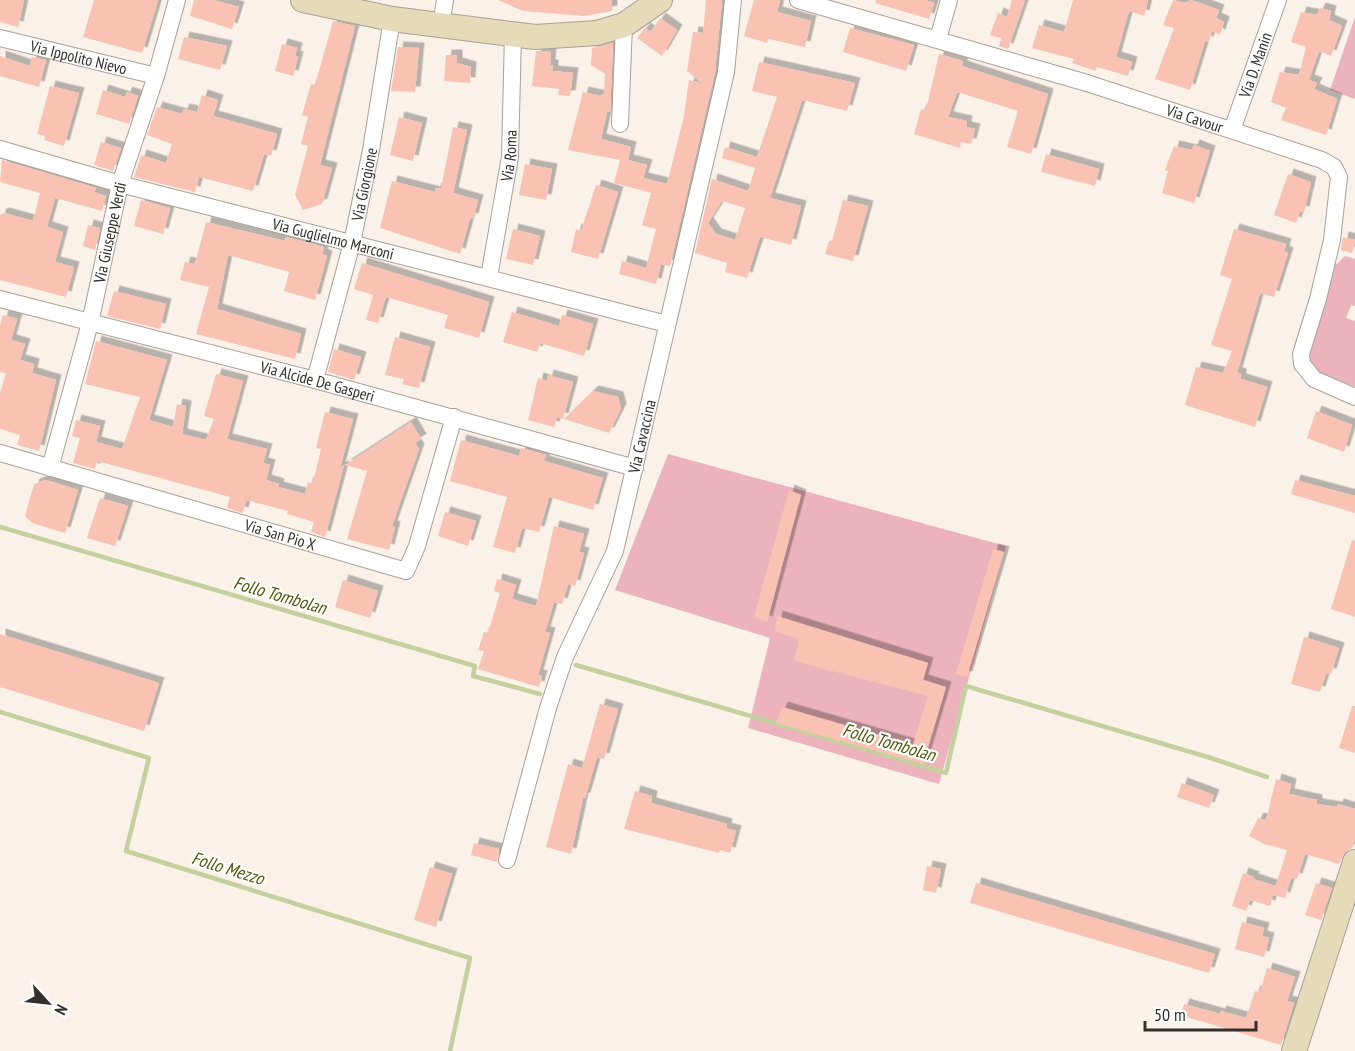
<svg xmlns="http://www.w3.org/2000/svg" width="1355" height="1051" font-family="'PT Sans Narrow',sans-serif">
<style>
.green{fill:#ecb3bc}
.lines{fill:none;stroke-linecap:round;stroke-linejoin:round}
.stream{stroke:#c4d09d;stroke-width:4.5}
.building{fill:#fac2b3;fill-rule:evenodd;filter:url(#shadow)}
.minor-casing{stroke:#a9a099;stroke-width:18}
.secondary-casing{stroke:#a9a099;stroke-width:26}
.minor{stroke:#fff;stroke-width:16}
.secondary{stroke:#e5dbb8;stroke-width:24}
.labels{text-anchor:middle;dominant-baseline:central;stroke-width:4.5;stroke-linejoin:round;paint-order:stroke}
.street-label{font-size:16px;fill:#322f2c;stroke:#fff}
.water-label{font-size:18px;font-style:italic;fill:#4e5b0c;stroke:#fff}
</style>
<defs>
<filter id="shadow"><feDropShadow dx="5.5" dy="-5.5" stdDeviation="0" flood-color="#0004"/></filter>
</defs>
<rect width="100%" height="100%" fill="#faf1e9"/>
<path class="green" d="M1355 17V99L1330 90Z
M1345 256 1355 259V306L1351 305 1346 318 1355 321V387L1316 371 1308 362 1311 340 1334 264H1337Z
M668 454 1006 546 939 784 748 728 770 638 615 590Z"/>
<g class="lines">
<path class="stream" d="M0 527 475 666 473 676 540 694
M576 665 946 773 966 686 1211 758 1267 777
M0 712 149 758 126 851 470 958 450 1051"/>
</g>
<path class="building" d="M0 0H24L18 27 0 22Z
M94 0H158L142 53 83 37Z
M194 0H214L239 7 232 29 190 16Z
M498 0H612V11L584 16 523 11Z
M706 0H722L715 72 670 266 661 264 656 284 619 274 622 261 646 268 656 229 642 225 651 193 614 183 620 160 568 150 583 92 601 96 604 93 605 74 591 65 592 48 613 43 610 112H607L601 139 631 147 628 160 647 165 643 178 667 184 684 116 689 80 702 83 687 71 693 32 703 33Z
M754 0H780L777 12 811 21 805 47 768 39 767 43 744 36Z
M876 0H925L934 3 929 19 875 3Z
M1012 0H1025L1008 49 999 46 1001 38 990 35 998 13 1007 17Z
M1073 0H1148L1144 16 1129 11 1116 57 1132 62 1128 76 1097 67 1096 71 1072 63 1074 59 1032 48 1039 25 1064 32Z
M1173 0 1185 3 1191 0 1219 10 1216 18 1224 22 1220 35 1212 31 1208 42 1205 41 1190 90 1155 79 1174 28 1163 25Z
M1320 8 1331 11 1329 20 1342 26 1331 56 1319 51 1309 80 1317 83 1314 89 1337 99 1326 135 1281 120 1286 108 1271 102 1280 72 1299 75 1306 47 1291 42 1301 12 1317 15Z
M660 18 677 30 662 56 637 38 645 28 651 32Z
M333 21 355 26 320 165 332 168 322 204 303 210 295 195 308 146 301 144 308 117 302 115 311 84 315 85Z
M850 28 914 45 906 71 843 52Z
M184 37 227 46 220 70 178 59Z
M282 44 297 48 295 56 298 57 293 76 275 71Z
M398 47 419 48 415 92 391 91Z
M536 51 551 52 550 65H553V71L573 73 570 96 558 95 559 89 532 86Z
M939 54 963 61 962 66 1048 94 1031 154 1007 147 1018 111 957 92 948 117 967 121 966 127 975 129 971 144 961 142 960 148 914 134 921 109 926 110Z
M446 55H457V63L471 67 470 83 444 81Z
M0 56 30 66 32 57 46 60 39 87 0 76Z
M759 62 855 83 847 111 802 100 770 198 801 206 791 245 760 237 747 278 725 272 727 263 695 253 712 179 748 191 755 168 722 158 725 147 757 157 777 97 752 91ZM722 201 745 208 735 240 716 234 708 223Z
M50 86 79 93 64 146 44 140 45 136 37 134Z
M103 90 125 97 127 92 138 96 129 124 96 114Z
M202 95 218 100 213 116 277 134 271 156 264 154 253 191 199 177 195 192 134 177 141 155 166 163 172 144 147 135 157 107 182 114 184 109 197 112Z
M399 117 422 123 413 161 390 155Z
M453 127 467 130 453 193 478 200 473 219 470 218 460 254 380 228 392 181 435 192 436 188 441 189Z
M101 142 121 148 113 171 94 165Z
M1194 145 1210 151 1194 203 1162 193 1168 171 1165 170 1174 146 1192 150Z
M1046 154 1099 169 1095 186 1041 172Z
M2 160 96 188 94 192 106 196 102 211 55 198 47 227 63 232 55 262 74 267 66 297 0 280V215L4 213 33 221 40 193 0 182Z
M525 164 552 169 546 200 519 195Z
M1288 174 1311 182 1304 212 1300 211 1296 223 1274 215Z
M596 185 618 192 598 259 571 252 576 229 581 231Z
M141 200 170 208 163 234 134 226Z
M843 200 868 206 853 261 825 254 829 241H832Z
M206 222 285 241 286 237 324 247 322 254 327 256 315 300 284 291 289 272 228 255 217 309 301 334 295 359 196 334 209 287 180 280 185 262 195 264Z
M88 225 100 228 95 250 83 246Z
M513 229 540 236 533 265 506 259Z
M1234 229 1286 244 1284 251 1288 253 1274 297 1260 293 1237 373 1241 374V379L1267 387 1255 427 1185 405 1196 367 1223 373 1232 351 1211 345 1232 279 1220 275Z
M1343 237 1355 240 1352 253 1341 250Z
M362 263 489 302 479 338 444 328 448 315 386 297 378 323 366 320 373 295 354 289Z
M114 291 166 304 160 329 107 316Z
M512 312 559 326 562 315 593 324 584 356 540 343 537 352 503 342Z
M3 315 17 319 11 340 25 344 20 360 34 364 32 373 56 380 39 451 17 445 20 435 0 429V393L6 373 0 372V326Z
M395 337 430 347 419 388 402 384 404 379 385 375Z
M96 341 167 360 149 420 173 427 177 404 186 406 182 434 206 440 214 419 204 416 216 374 243 381 227 439 267 449 263 463 270 465 266 480 279 484 278 487 305 494 308 482 313 483 321 449 316 448 325 412 353 419 340 468 344 465 325 537 311 532 314 522 287 514 288 511 246 500 243 513 227 508 230 497 97 461 95 469 73 463 80 438 72 436 76 420 100 426 96 442 122 449 140 397 85 384Z
M334 349 361 357 354 380 328 372Z
M548 375 573 382 563 419 557 417 554 427 528 420 538 378 547 381Z
M593 391 618 397 621 409 609 433 564 419Z
M1316 411 1352 425 1344 452 1307 438Z
M411 422 421 439 415 443 419 449 392 526 395 527 389 550 347 539 367 471 345 465Z
M461 440 519 456 521 448 546 455 544 461 603 478 593 510 549 497 539 532 522 528 515 553 493 547 507 497 450 481Z
M46 480 78 490 65 533 32 523 25 516 34 484Z
M1295 480 1355 496V513L1291 494Z
M789 490 801 495 767 622 754 617Z
M100 498 128 506 115 546 87 538Z
M445 512 476 521 468 546 438 536Z
M554 526 584 534 579 552 584 553 575 586 568 584 562 604 554 602 545 632 550 633 538 675 542 676 539 687 478 669 484 651 478 650 484 632 488 633 500 593 494 591 497 579 516 585 512 599 536 606Z
M1352 540 1355 541V617L1331 609Z
M993 549 1004 552 967 677 956 674Z
M343 580 378 591 370 618 335 607Z
M777 616 928 663 923 680 946 687 923 764 776 723 782 707 913 745 928 696 794 661 799 639 775 631Z
M0 634 159 683 144 731 0 687Z
M1304 637 1339 648 1331 674 1326 673 1320 692 1291 684Z
M600 704 618 709 604 759 597 757 585 798H583L571 854 546 847 568 764 582 768Z
M1352 706H1355V753L1339 748Z
M1276 779 1291 784 1289 794 1317 800V804L1337 807 1338 804 1355 809V839L1352 848 1345 852 1339 864 1305 854 1297 879 1291 878 1285 898 1273 895 1270 906 1250 900 1246 911 1232 906 1243 873 1254 877 1253 879 1275 886V888L1287 850 1264 844 1249 836 1258 818 1266 820Z
M1182 783 1214 795 1209 808 1177 797Z
M635 791 652 796 651 803 727 824 726 828 736 831 730 853 720 850 719 853 624 829Z
M474 843 499 849 497 862 471 855Z
M927 866 941 869 936 893 923 890Z
M430 867 452 874 436 927 414 920Z
M976 883 1215 954 1209 973 970 903Z
M1316 883 1332 888 1321 920 1305 915Z
M1242 922 1264 928 1262 936 1269 938 1264 957 1235 949Z
M1267 968 1295 977 1287 1001 1294 1003 1281 1045 1180 1015 1184 1004 1220 1014 1221 1011 1246 1018 1255 991 1260 992Z"/>
<g class="lines">
<g class="minor-casing">
<g id="minor">
<path id="s1" d="M798 0 1087 83 1322 160 1334 167 1339 177 1332 240 1318 299 1301 354 1302 364 1314 379 1355 397"/>
<path d="M441 25 445 0"/>
<path id="s2" d="M0 38 156 76"/>
<path d="M938 39 949 0"/>
<path d="M620 124 624 25"/>
<path id="s3" d="M1232 130 1278 0"/>
<path id="s4" d="M0 149 120 184 667 324"/>
<path id="s5" d="M489 277 510 157 513 34"/>
<path id="s6" d="M0 299 315 380 635 468"/>
<path id="s7" d="M315 380 352 243 371 150 392 19"/>
<path id="s8" d="M0 453 406 571 417 546 454 417"/>
<path id="s9" d="M50 468 90 323 120 184 156 76 177 0"/>
<path id="s10" d="M507 860 548 708 565 657 615 551 726 72 733 0"/>
</g>
</g>
<g class="secondary-casing">
<path id="secondary" d="M303 0 392 19 535 37 597 33 624 25 660 0
M1294 1051 1355 862"/>
</g>
<use href="#minor" class="minor"/>
<use href="#secondary" class="secondary"/>
</g>
<g class="labels">
<g class="street-label">
<text stroke="none"><textPath href="#s2" startOffset="81">Via Ippolito Nievo</textPath></text>
<text stroke="none"><textPath href="#s3" startOffset="69">Via D. Manin</textPath></text>
<text stroke="none"><textPath href="#s1" startOffset="414">Via Cavour</textPath></text>
<text stroke="none"><textPath href="#s5" startOffset="123">Via Roma</textPath></text>
<text stroke="none"><textPath href="#s7" startOffset="202">Via Giorgione</textPath></text>
<text stroke="none"><textPath href="#s9" startOffset="243">Via Giuseppe Verdi</textPath></text>
<text stroke="none"><textPath href="#s4" startOffset="345">Via Guglielmo Marconi</textPath></text>
<text stroke="none"><textPath href="#s6" startOffset="328">Via Alcide De Gasperi</textPath></text>
<text stroke="none"><textPath href="#s10" startOffset="446">Via Cavaccina</textPath></text>
<text stroke="none"><textPath href="#s8" startOffset="292">Via San Pio X</textPath></text>
</g>
<g class="water-label">
<text transform="translate(280 595) rotate(16)">Follo Tombolan</text>
<text transform="translate(889 742) rotate(16)">Follo Tombolan</text>
<text transform="translate(228 868) rotate(17)">Follo Mezzo</text>
</g>
</g>
<g transform="translate(48 1003) rotate(117)" stroke="#ffffff" stroke-width="4.5" paint-order="stroke">
<path d="M0-4.5L10 22L0 15L-10 22Z" fill="#322f2c"/>
<text y="-9" font-size="16" font-weight="bold" text-anchor="middle" fill="#322f2c">N</text>
</g>
<path d="M1145 1021v9h111v-9" fill="none" stroke="#322f2c" stroke-width="3"/>
<text x="1154" y="1021" font-size="18" fill="#322f2c" stroke="#ffffff" stroke-width="4.5" paint-order="stroke">50 m</text>
</svg>
